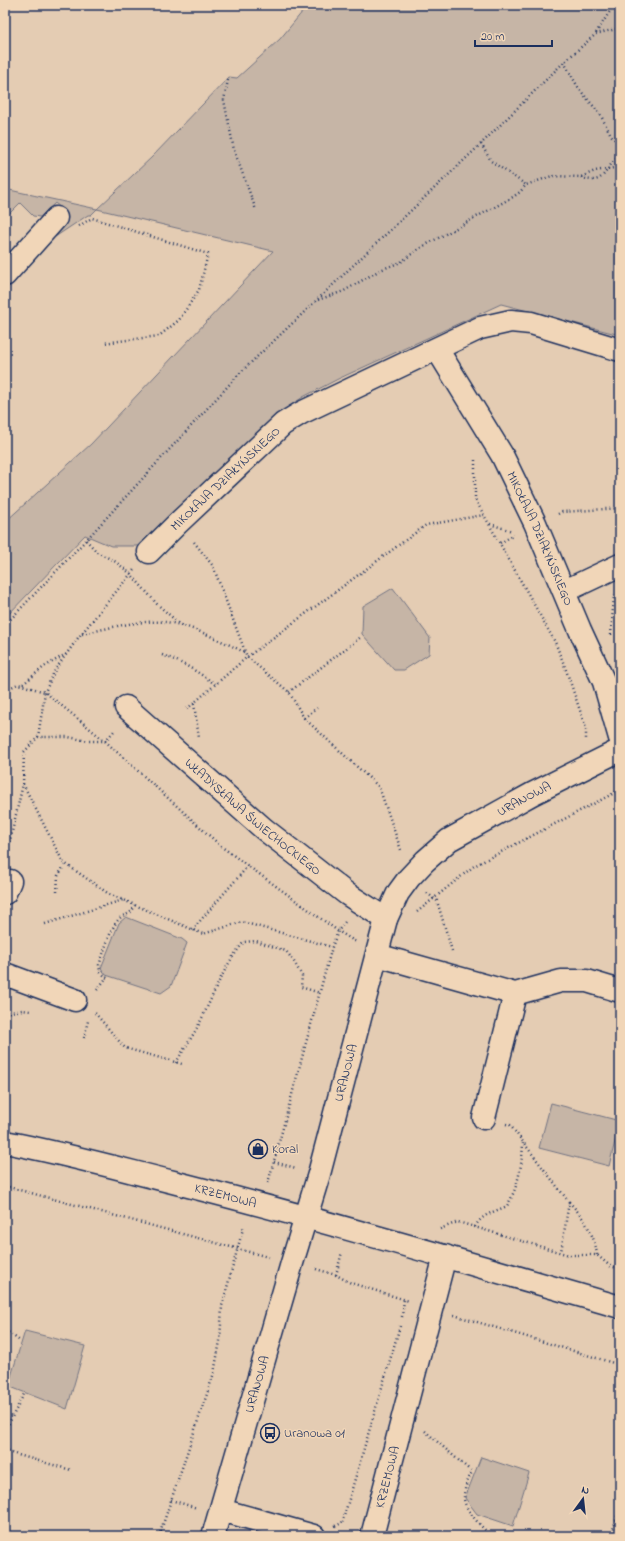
<svg xmlns="http://www.w3.org/2000/svg" width="625" height="1541" font-family="'Indie Flower',sans-serif">
<style>
.green{fill:#c6b5a6;stroke:#707282}
.lines{fill:none;stroke-linecap:round;stroke-linejoin:round}
.minor-casing{stroke:#1b2f5e;stroke-width:25}
.path{stroke:#1b2f5e;stroke-width:2.5;stroke-dasharray:1 3;stroke-linecap:butt}
.minor{stroke:#f1d6b8;stroke-width:22}
.labels{text-anchor:middle;dominant-baseline:central;stroke-width:3;stroke-linejoin:round;paint-order:stroke}
.street-label{font-size:13px;fill:#1b2f5e;stroke:#f1d6b8}
.poi-label{font-size:13px;fill:#1b2f5e;stroke:#f1d6b8;text-anchor:start}
</style>
<rect width="100%" height="100%" fill="#e4ccb3"/>
<filter id="ink" filterUnits="userSpaceOnUse"><feTurbulence type="fractalNoise" baseFrequency=".025" numOctaves="2"/><feDisplacementMap in="SourceGraphic" scale="8" xChannelSelector="R" yChannelSelector="G"/><feConvolveMatrix kernelMatrix="1 2 1 2 8 2 1 2 1" color-interpolation-filters="sRGB"/></filter>
<g filter="url(#ink)">
<path class="green" d="M308 5H620V335L501 304 338 379 303 397 287 408 268 422 137 546H111L85 535 5 618V522L91 444 273 251 97 209 91 215H88L55 237 53 228 67 213 55 203 40 217 33 216 20 203 5 218V189L97 209 152 157 229 77 237 78 280 39Z
M393 588 430 638 429 654 404 670H394L362 634 363 606Z
M126 917 182 939 187 943 171 986 161 993 106 975 101 968 119 923Z
M551 1103 620 1121 609 1166 539 1148Z
M25 1331 85 1346 67 1409 8 1386Z
M481 1457 529 1473 513 1526 477 1514 465 1498Z"/>
<g class="lines">
<g class="minor-casing">
<g id="minor">
<path d="M5 275 56 218"/>
<path id="s1" d="M437 349 502 455 535 523 580 630 604 682 620 738"/>
<path id="s2" d="M149 552 178 523 283 424 301 413 480 328 511 321 531 323 620 350"/>
<path d="M565 591 620 565"/>
<path id="s3" d="M126 707 264 829 347 894 386 919"/>
<path d="M5 893 10 881"/>
<path d="M377 955 515 994 561 981H587L620 991"/>
<path d="M5 974 75 1000"/>
<path d="M484 1118 515 994"/>
<path id="s4" d="M5 1142C62 1153 117 1168 173 1182 323 1220 471 1264 620 1307"/>
<path d="M221 1510 314 1536"/>
<path id="s5" d="M213 1536 292 1263 319 1174 386 919 398 893 409 878 425 861 449 840 532 794 620 750"/>
<path id="s6" d="M372 1536 445 1256"/>
</g>
</g>
<path class="path" d="M596 33 614 5
M564 62 579 89 600 114 611 135 620 146
M228 80 224 100 234 150 256 210
M481 144 491 161 526 185
M581 177C606 188 604 166 620 156
M79 226 92 218 208 254 199 290 179 320 159 336 103 343
M318 300 344 291 380 270 401 262 420 248 513 197 520 192 526 185 552 176 581 177 595 171 620 167
M475 460V499L555 642 565 667 586 728V740
M558 514 562 512 620 508
M490 524 512 531
M86 540 97 552 116 562 131 574 157 604 182 626
M194 542 213 566 247 657 289 692 304 718 379 787 401 850
M500 543 514 535
M5 625 86 540 239 374 481 144 564 62 596 34 620 28
M82 634C109 628 137 620 165 622 188 624 224 642 246 653
M611 635 614 595
M162 655C182 662 198 672 215 684
M23 684 44 667 66 654
M5 690 18 684 45 692 105 741 222 847 338 931 356 942
M289 692 361 637
M194 704 199 738
M187 709 247 657 426 525 484 515
M304 718 317 708
M38 737 45 692 55 670 78 638 134 570
M23 784 63 862 109 894 203 934 242 922 332 947
M5 842 10 843
M6 858 23 784 24 752 38 737H68L88 741H105L115 730
M57 892 58 876 65 864
M427 893 437 901 452 951
M417 912 474 866 620 790
M45 924 123 900
M192 930 248 866
M107 978 100 972 99 965C104 953 110 928 119 919 126 912 130 917 135 905
M97 990 107 977
M5 1013 22 1010 30 1011
M95 1013 125 1048 182 1064
M84 1038 88 1021
M176 1063C184 1048 194 1035 201 1020 215 992 223 967 244 942L256 941 286 951 293 960 302 976 301 987 320 993
M506 1124 510 1125 569 1202 561 1252
M274 1162 296 1168
M268 1183 332 947 338 931 345 922
M5 1186 268 1257
M569 1202C583 1216 595 1235 597 1255
M475 1227C482 1214 494 1212 507 1206 518 1187 522 1166 523 1143
M440 1229 458 1222 569 1255H597L610 1266 620 1269
M316 1269 336 1275 351 1283 409 1301
M336 1275 342 1252
M454 1315 620 1365
M402 1317 404 1300
M5 1330 20 1341
M5 1431 24 1394
M425 1431 472 1472C468 1479 464 1489 464 1497 463 1509 483 1528 491 1536
M5 1448 11 1453 71 1470
M171 1500 197 1508
M335 1526 342 1523 400 1326
M161 1532 175 1536
M159 1536 214 1373 220 1341 222 1306 244 1225
M463 1536 464 1534
M611 1536 620 1507"/>
<use href="#minor" class="minor"/>
</g>
</g>
<defs>
<g id="shop-ring" transform="scale(1)"><circle r="9.5" fill="#f1d6b8" stroke="#1b2f5e" stroke-width="1.5"/><path d="M-5-2.5h2.3a2.7 3.5 0 0 1 5.4 0H5L5.5 6h-11ZM-1.5-2.5h3a1.5 2.3 0 0 0-3 0Z" fill="#1b2f5e"/></g>
<g id="bus-ring" transform="scale(1)"><circle r="9.5" fill="#f1d6b8" stroke="#1b2f5e" stroke-width="1.5"/><path d="M-5-6H5V4H4V6H2V4H-2V6H-4V4H-5ZM-3.5-4V0h7V-4ZM-3.5 1.2v1.5H-2V1.2ZM2 1.2v1.5H3.5V1.2Z" fill="#1b2f5e"/></g>
</defs>
<g fill-rule="evenodd">
<use href="#shop-ring" x="258" y="1149"/>
<use href="#bus-ring" x="270" y="1433"/>
</g>
<g class="labels">
<g class="street-label">
<text stroke="none"><textPath href="#s2" startOffset="106">MIKOŁAJA DZIAŁYŃSKIEGO</textPath></text>
<text stroke="none"><textPath href="#s1" startOffset="216">MIKOŁAJA DZIAŁYŃSKIEGO</textPath></text>
<text stroke="none"><textPath href="#s5" startOffset="829">URANOWA</textPath></text>
<text stroke="none"><textPath href="#s3" startOffset="168">WŁADYSŁAWA ŚWIECHOCKIEGO</textPath></text>
<text stroke="none"><textPath href="#s5" startOffset="482">URANOWA</textPath></text>
<text stroke="none"><textPath href="#s4" startOffset="227">KRZEMOWA</textPath></text>
<text stroke="none"><textPath href="#s5" startOffset="158">URANOWA</textPath></text>
<text stroke="none"><textPath href="#s6" startOffset="61">KRZEMOWA</textPath></text>
</g>
<g class="poi-label">
<text x="272" y="1149">Koral</text>
<text x="284" y="1433">Uranowa 01</text>
</g>
</g>
<rect width="625" height="1541" fill="none" stroke="#f1d6b8" stroke-width="20"/>
<rect x="10" y="10" width="605" height="1521" fill="none" stroke="#1b2f5e" stroke-width="1.5" filter="url(#ink)"/>
<g transform="translate(583 1499) rotate(15)" stroke="#f1d6b8" stroke-width="3" paint-order="stroke">
<path d="M0-3L7 15L0 10L-7 15Z" fill="#1b2f5e"/>
<text y="-6" font-size="11" font-weight="bold" text-anchor="middle" fill="#1b2f5e">N</text>
</g>
<path d="M475 40v6h77v-6" fill="none" stroke="#1b2f5e" stroke-width="2"/>
<text x="481" y="40" font-size="12" fill="#1b2f5e" stroke="#f1d6b8" stroke-width="3" paint-order="stroke">20 m</text>
</svg>
